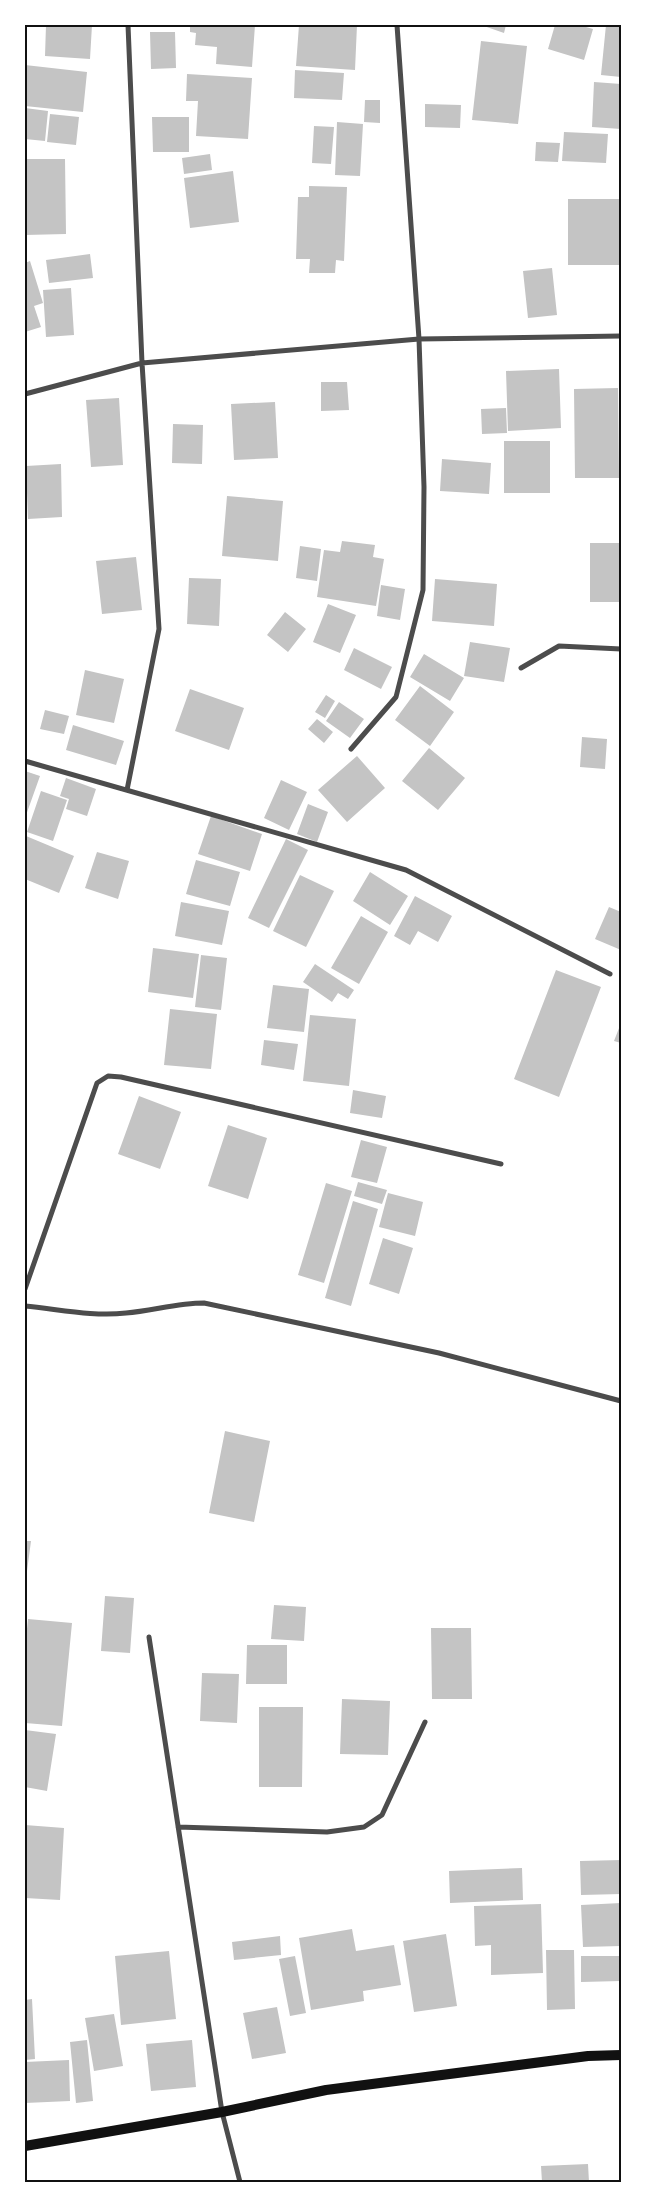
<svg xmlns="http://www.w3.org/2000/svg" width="646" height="2207" font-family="Rubik,sans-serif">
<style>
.building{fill:#c4c4c4}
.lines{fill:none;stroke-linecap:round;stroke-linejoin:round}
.minor{stroke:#4c4c4c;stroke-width:5}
.secondary{stroke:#111;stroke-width:10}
.neatline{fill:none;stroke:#111;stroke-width:2}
</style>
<rect width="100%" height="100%" fill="#fff"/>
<path class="building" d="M46 25H92L90 59 45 56Z
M190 25H255L252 67 216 64 217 47 195 45 196 33 190 32Z
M299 25H357L355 70 296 66Z
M481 25H506L504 33Z
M555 25H579L593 29 584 60 548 49Z
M606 25H621V77L601 75Z
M150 32H175L176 68 151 69Z
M481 41 527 46 518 124 472 120Z
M25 65 87 72 83 112 25 106Z
M295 70 344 73 342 100 294 98Z
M187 74 252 78 248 139 196 136 198 101H186Z
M594 82 621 84V129L592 127Z
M365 100H380V123L364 122Z
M425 104 461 105 460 128 425 127Z
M25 108 48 111 45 141 25 139Z
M50 114 79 117 76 145 47 142Z
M152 117H189V152H153Z
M337 122 363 124 360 176 335 175Z
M314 126 334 127 331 164 312 163Z
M564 132 608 134 606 163 562 161Z
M536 142 560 143 558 162 535 161Z
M210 154 212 170 184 174 182 158Z
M25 159H65L66 234 25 235Z
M233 171 239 222 190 228 184 178Z
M309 186 347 187 344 261 336 260 335 273H309L310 259H296L298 197H309Z
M568 199H621V265H568Z
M90 254 93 278 49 283 46 260Z
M30 261 43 303 34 306 41 327 25 332V263Z
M552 268 557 315 528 318 523 271Z
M71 288 74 335 46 337 43 290Z
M559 369 561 428 508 431 506 371Z
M321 382H347L349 410 321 411Z
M618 388 619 478H575L574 389Z
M119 398 123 465 91 467 86 400Z
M275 402 278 458 234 460 231 404Z
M506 408 507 433 482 434 481 409Z
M173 424 203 425 202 464 172 463Z
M504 441H550V493H504Z
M442 459 491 463 489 494 440 491Z
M61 464 62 517 28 519 26 466Z
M227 496 283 501 278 561 222 556Z
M342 541 375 545 373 557 384 559 376 606 317 597 324 550 340 552Z
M590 543H621V602H590Z
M300 546 321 549 317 581 296 578Z
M136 557 142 610 102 614 96 561Z
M189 578 221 579 219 626 187 624Z
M435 579 497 584 494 626 432 621Z
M381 585 405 589 400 620 377 616Z
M328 604 356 615 340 653 313 642Z
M285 612 306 629 288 652 267 635Z
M470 642 510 648 504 682 464 676Z
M354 648 392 667 381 689 344 670Z
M424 654 464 678 450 701 410 677Z
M85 670 124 679 114 723 76 715Z
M420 686 454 712 430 746 395 720Z
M190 689 244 708 229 750 175 731Z
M326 695 335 701 325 718 315 712Z
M339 702 364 719 350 738 326 721Z
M45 710 69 716 64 734 40 729Z
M317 719 333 732 324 743 308 729Z
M73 725 124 741 116 765 66 750Z
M582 737 607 739 605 769 580 767Z
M429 748 465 778 438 810 402 781Z
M357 756 385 788 347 822 318 790Z
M25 771 40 776 25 818Z
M66 778 96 789 87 816 66 809 69 799 60 796Z
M281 780 307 792 289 830 264 818Z
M41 791 67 800 53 841 27 832Z
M308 804 328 812 317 842 297 834Z
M211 816 262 834 250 871 198 854Z
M26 836 74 856 59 893 25 879Z
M286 839 308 850 269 928 248 918Z
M97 852 129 861 118 899 85 888Z
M196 860 240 872 230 906 186 894Z
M370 872 408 896 390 925 353 901Z
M300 875 334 891 306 947 273 931Z
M415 896 452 916 438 942 418 931 410 945 394 936Z
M181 902 229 911 222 945 175 936Z
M609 907 621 912V950L595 939Z
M361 916 388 932 359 984 331 968Z
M153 948 199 954 193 998 148 992Z
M201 955 227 958 221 1010 195 1007Z
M315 964 354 990 348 999 338 993 332 1002 303 982Z
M556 970 601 987 559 1097 514 1079Z
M273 985 309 989 304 1032 267 1028Z
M170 1009 217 1014 211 1069 164 1065Z
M310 1015 356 1019 349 1086 303 1081Z
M621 1023V1043L614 1041Z
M264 1040 298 1044 294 1070 261 1065Z
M353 1090 386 1096 382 1118 350 1113Z
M139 1096 181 1112 160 1169 118 1154Z
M228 1125 267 1138 248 1199 208 1186Z
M361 1140 387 1147 377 1183 351 1177Z
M358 1182 387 1190 382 1204 354 1196Z
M326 1183 352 1191 324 1283 298 1275Z
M388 1193 423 1202 415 1236 379 1227Z
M353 1201 378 1209 351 1306 325 1298Z
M383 1238 413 1248 399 1294 369 1284Z
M225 1431 270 1441 254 1522 209 1513Z
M25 1541H31L27 1571H25Z
M105 1596 134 1598 130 1653 101 1651Z
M274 1605 306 1607 304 1641 271 1639Z
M28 1619 72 1623 62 1726 25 1723V1648Z
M431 1628H471L472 1699H432Z
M247 1645H287V1684H246Z
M202 1673 239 1674 237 1723 200 1721Z
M342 1699 390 1701 388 1755 340 1754Z
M259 1707H303L302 1787H259Z
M25 1730 56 1734 47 1791 25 1787Z
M25 1825 64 1828 60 1900 25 1898Z
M621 1860V1894L581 1895 580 1861Z
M522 1868 523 1900 450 1903 449 1871Z
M621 1903V1946L583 1947 581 1905Z
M541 1904 543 1973 491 1975V1945L475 1946 474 1906Z
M352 1929 356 1951 394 1945 401 1985 363 1991 364 2001 311 2010 299 1938Z
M446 1934 457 2006 414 2012 403 1941Z
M280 1936 281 1955 234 1960 232 1942Z
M546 1950H574L575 2009 547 2010Z
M169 1951 176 2019 121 2025 115 1956Z
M295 1956 306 2013 290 2016 279 1959Z
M581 1956H621V1981L581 1982Z
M32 1999 35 2059 25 2060V2000Z
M277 2007 286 2053 252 2059 243 2013Z
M114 2014 123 2066 94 2071 85 2018Z
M87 2040 93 2101 76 2103 70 2042Z
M192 2040 196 2087 151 2091 146 2044Z
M69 2060 70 2101 25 2103V2062Z
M588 2164 589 2182H542L541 2166Z"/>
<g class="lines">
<path class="minor" d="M25 394 142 363 419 339 621 336
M521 668 559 646 621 649
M351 749 396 697 423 590 424 487 419 339 397 25
M25 761 406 870 610 974
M127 790 159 629 142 363 128 25
M25 1289 97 1083 108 1076 121 1077 501 1164
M25 1306C58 1309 93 1317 126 1313 152 1311 177 1303 204 1303L439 1353 621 1401
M149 1637 222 2112 240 2182
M178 1827 327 1832 364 1827 382 1815 425 1722"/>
<path class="secondary" d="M25 2146 222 2112 326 2090 588 2056 621 2055"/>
</g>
<rect width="646" height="2207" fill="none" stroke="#ffffff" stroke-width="52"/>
<rect x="26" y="26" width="594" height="2155" class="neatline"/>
</svg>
